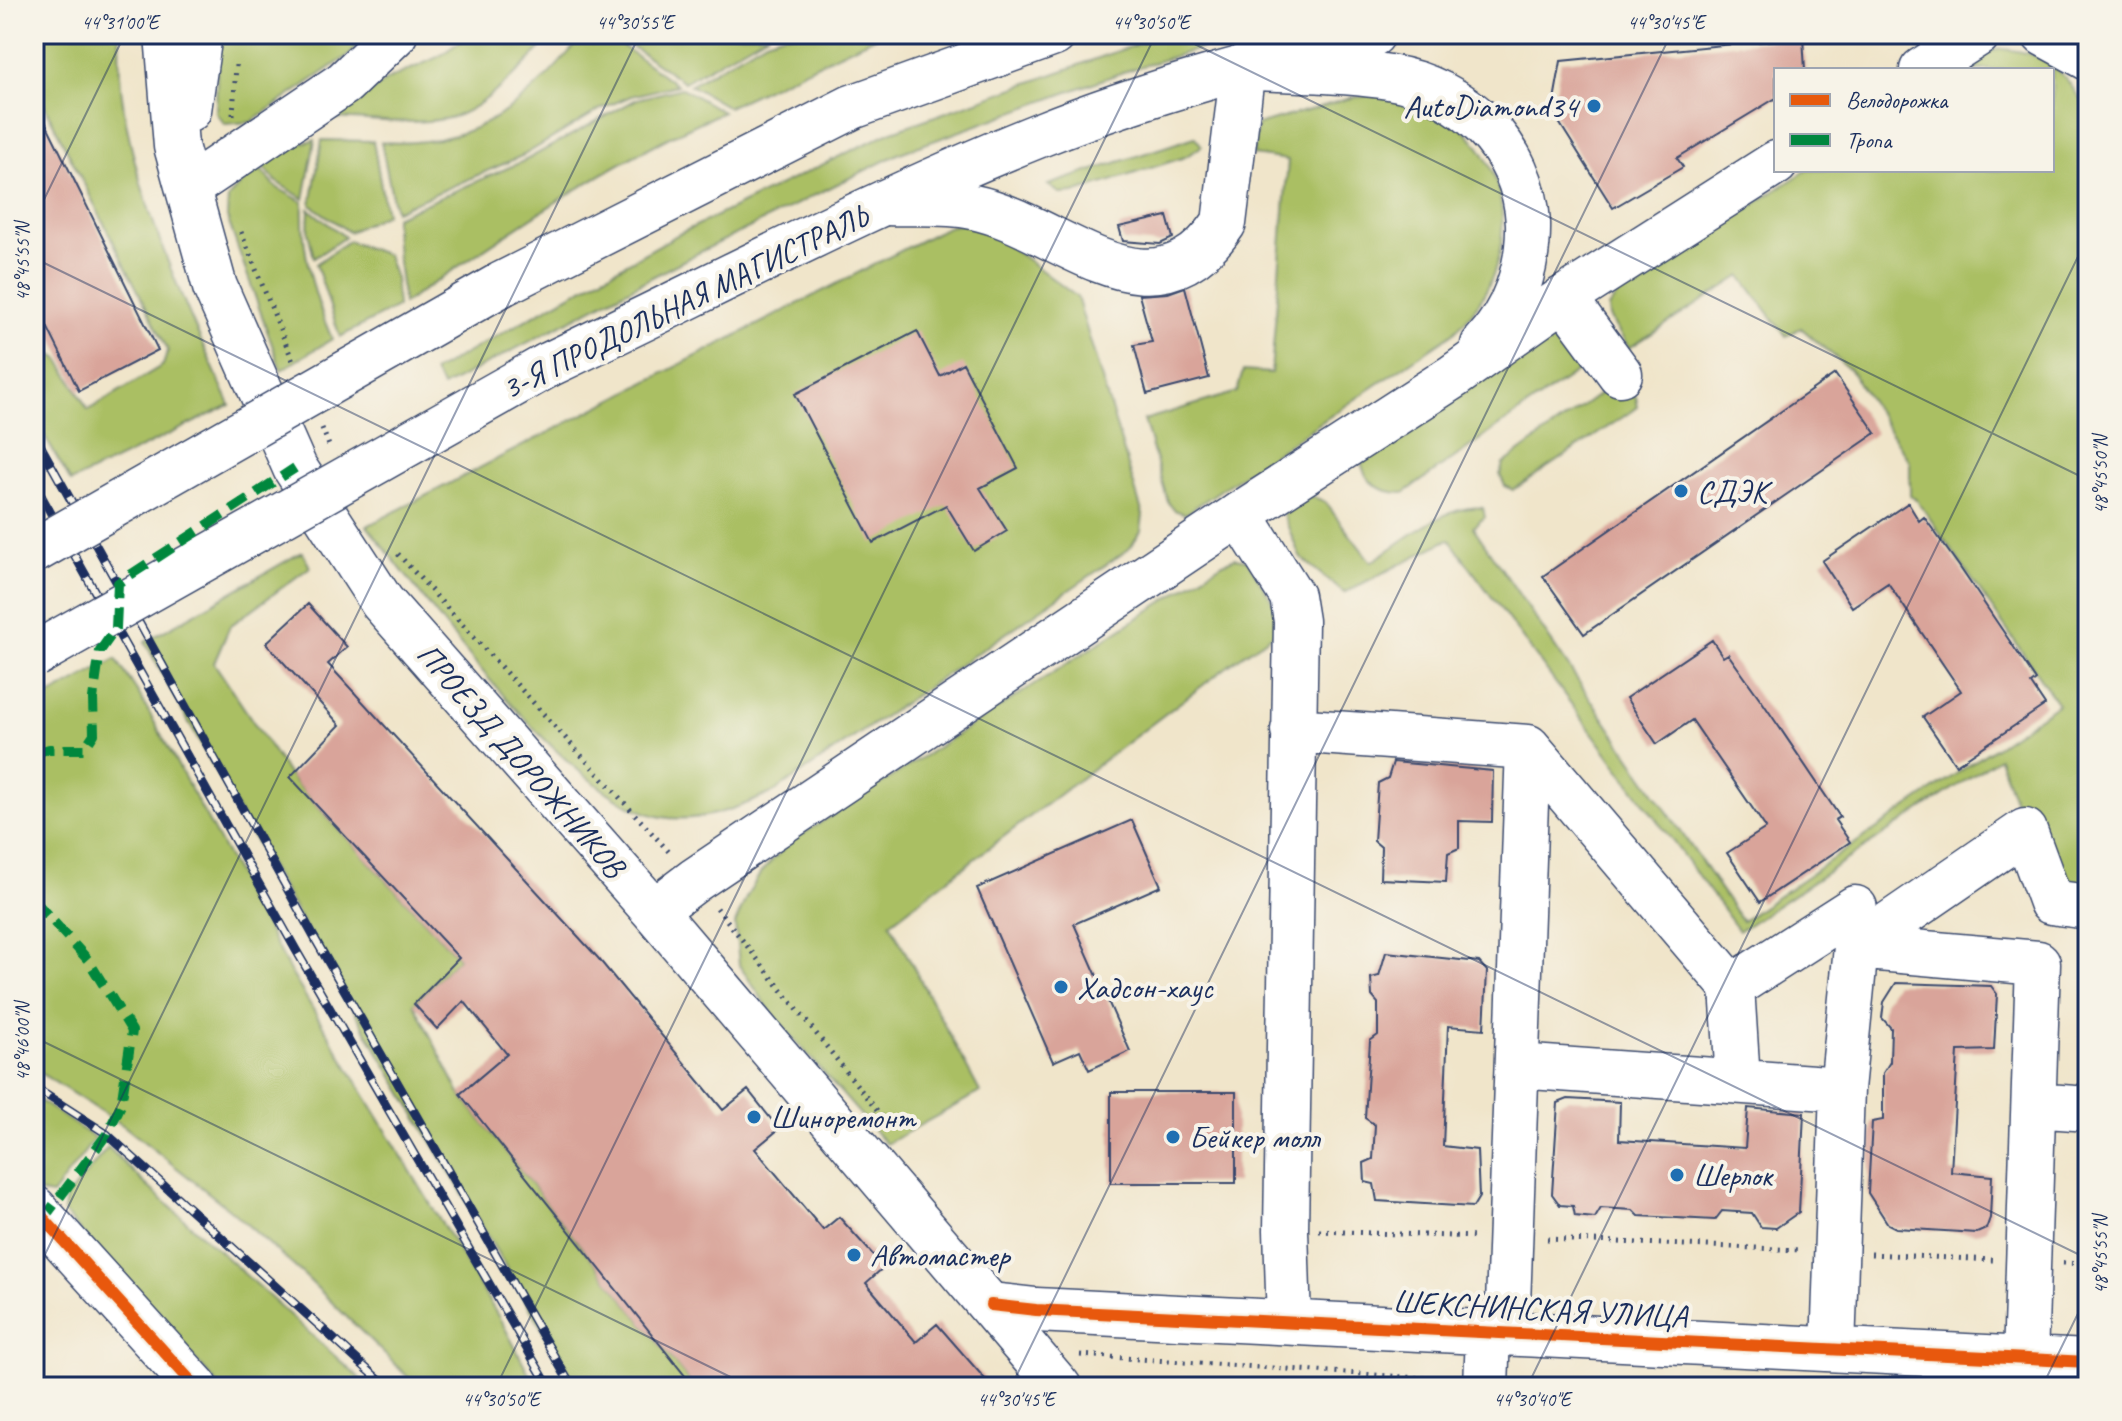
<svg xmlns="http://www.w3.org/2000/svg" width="2122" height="1421" font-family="Caveat,sans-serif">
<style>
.green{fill:#aabf63;stroke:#627760;stroke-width:2}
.building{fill:#d9a49a}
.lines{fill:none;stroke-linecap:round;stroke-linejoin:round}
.minor-casing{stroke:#3b4a6e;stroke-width:47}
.major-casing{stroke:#3b4a6e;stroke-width:47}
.highway-casing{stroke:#3b4a6e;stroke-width:47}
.path{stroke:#3b4a6e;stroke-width:5;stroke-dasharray:2 6;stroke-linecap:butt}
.minor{stroke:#fff;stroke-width:44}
.major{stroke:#fff;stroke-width:44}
.highway{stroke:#fff;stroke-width:44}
.rail-casing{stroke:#1b2f5e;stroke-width:9}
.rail{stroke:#f7f3e8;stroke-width:6;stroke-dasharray:18;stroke-linecap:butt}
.highway-bridge-casing{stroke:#3b4a6e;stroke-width:47;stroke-linecap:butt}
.highway-bridge{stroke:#fff;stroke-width:44}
.quiet{stroke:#00873e;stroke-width:10;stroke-dasharray:20 10;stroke-linecap:butt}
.cycleway-casing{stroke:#f7f3e8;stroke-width:17}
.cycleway{stroke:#e8590c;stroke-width:12}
.ticks{fill:none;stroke:#1b2f5e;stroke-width:2;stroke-opacity:0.45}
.poi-dot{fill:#1f6fb2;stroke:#f7f3e8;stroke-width:3}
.labels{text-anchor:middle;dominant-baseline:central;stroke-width:8;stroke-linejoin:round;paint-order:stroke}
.poi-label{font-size:32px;fill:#1b2f5e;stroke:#f7f3e8;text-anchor:start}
.street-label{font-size:32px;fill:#1b2f5e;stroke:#f7f3e8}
.neatline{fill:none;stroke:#1b2f5e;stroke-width:3}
.ticks-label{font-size:20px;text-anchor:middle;fill:#1b2f5e}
</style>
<rect width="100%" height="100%" fill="#f7f3e8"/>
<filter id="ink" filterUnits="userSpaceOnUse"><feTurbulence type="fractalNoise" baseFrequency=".0125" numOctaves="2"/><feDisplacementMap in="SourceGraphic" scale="16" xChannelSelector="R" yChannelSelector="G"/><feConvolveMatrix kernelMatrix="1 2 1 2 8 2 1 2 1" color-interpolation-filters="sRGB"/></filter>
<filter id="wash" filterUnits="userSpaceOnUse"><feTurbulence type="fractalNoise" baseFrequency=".006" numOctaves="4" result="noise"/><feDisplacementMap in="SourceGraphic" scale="32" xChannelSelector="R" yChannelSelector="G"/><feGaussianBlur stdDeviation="1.8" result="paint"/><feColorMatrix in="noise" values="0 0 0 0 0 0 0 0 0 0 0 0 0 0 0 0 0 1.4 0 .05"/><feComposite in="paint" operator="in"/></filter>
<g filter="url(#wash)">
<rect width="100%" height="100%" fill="#f0e5ca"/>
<path class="green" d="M34 34H120C111 150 183 301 230 405L71 482 34 418V337L41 347 60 360 88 410 163 365 168 350 34 85Z
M218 34H363L352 53 251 122 225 124 216 113Z
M471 34 551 36C530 61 491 101 461 114 428 128 367 119 331 118L389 79 438 57Z
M584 34H606L677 85 631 96 601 109 524 155 395 211 381 142C475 149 528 104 584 34Z
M614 34H767L684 82Z
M784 34H881L728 107 690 85 766 40Z
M1166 34H1248L1126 71 900 153 694 255 443 387 433 372 679 234 890 132Z
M2003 49C2054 54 2062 72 2088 111L2080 302 2088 319V907L2051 902 1999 758 1739 931 1449 539 1344 593 1300 557 1283 514 1311 496 1324 501 1371 562C1402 543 1445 503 1483 508L1485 517 1473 527 1742 921 2058 704 1917 500 1910 496V462L1850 370 1801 328 1786 336 1741 276 1629 348 1609 317 1608 308 1621 290 1807 170H2052V70H1958L1989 51Z
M682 88 723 112C609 161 505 235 403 304 401 273 394 249 395 217L526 160 637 99Z
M1381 94C1405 99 1436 106 1456 122 1522 178 1515 279 1452 334L1185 514 1174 510 1168 502 1144 420 1237 392 1243 371 1271 373 1288 160 1253 155 1257 125 1351 98Z
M1195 137 1202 146 1185 157 1074 193 1061 194 1048 185Z
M315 140 304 199 278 183 261 165 286 146Z
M322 140 373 141 386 214 349 232 311 205Z
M257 166 276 187 303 202C301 251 313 295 332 339L281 370 227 217 228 198Z
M309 209 345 237 314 258 308 232Z
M966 222 1001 240 1077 297 1143 515 1141 531 1129 549 774 792C741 807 699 824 662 817 566 800 430 603 367 526L947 227Z
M348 241 387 255 395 279 397 307 340 337 316 264Z
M1537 340C1554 339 1568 349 1582 358V368L1404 493C1382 493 1366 485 1361 462L1367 454Z
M1608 388 1628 390 1636 397 1638 407 1513 490 1505 486 1500 475 1503 464Z
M302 552 310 567 230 626 214 663 290 777 459 958 414 1004 460 1094 694 1387H576C432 1138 280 895 145 642Z
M1235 558 1247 560 1287 625 1240 657 890 923 980 1092 886 1144 773 1015 739 965 735 924 746 898 761 872 789 843 1223 563Z
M116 659 139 694 290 971 504 1326 536 1387H418L305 1276 234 1213 124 1126 34 1069V704Z
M34 1097 95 1138 52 1195 34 1192Z
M108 1147 143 1182 369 1387H220L64 1213 66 1198Z"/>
<g id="blocks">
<path class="building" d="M1803 37 1805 70H1776V98L1677 158 1683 167 1613 208 1552 111 1561 61Z
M34 99 158 350 79 391 34 300Z
M1167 216 1173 238 1160 244 1123 241 1119 227Z
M1185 287 1209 378 1147 394 1134 345 1152 342 1139 295 1168 293Z
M917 331 940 376 963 363 1018 468 980 488 1007 531 974 551 946 505 873 543 795 394Z
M1835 374 1876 433 1584 634 1543 576Z
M1908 503 1919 521 1924 517 1959 566 2036 680 2031 684 2045 705 1956 765 1923 717 1961 691 1888 583 1852 607 1822 561Z
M308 604 347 647 328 664 598 958 723 1110 748 1090 779 1129 755 1149 823 1230 839 1217 884 1267 866 1283 916 1342 937 1324 992 1387H694L460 1094 507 1054 464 1001 437 1029 414 1004 459 958 290 777 340 725 266 643Z
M1712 640 1723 657 1728 654 1763 703 1840 817 1835 820 1850 842 1760 902 1727 853 1766 828 1692 720 1657 744 1626 698Z
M1393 762 1493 771 1492 822 1459 821V848L1448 853 1446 882 1380 879 1381 847 1374 841 1378 783 1388 778Z
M1132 820 1161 886 1074 924 1130 1051 1089 1070 1080 1050 1053 1062 977 888Z
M1386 952 1479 962 1487 971 1484 1029 1448 1026 1443 1146 1477 1150 1479 1197 1473 1207 1377 1201 1374 1184 1365 1182 1364 1163 1373 1159 1375 1125 1365 1118 1370 1041 1378 1035V1003L1372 996 1371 978 1379 976Z
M1896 983 1991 986 1997 994 1994 1050 1958 1051 1951 1172 1992 1176 1990 1218 1986 1229 1977 1233 1896 1228 1888 1224 1868 1193 1872 1122 1883 1120V1073L1890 1062 1891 1028 1882 1018 1884 1002Z
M1111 1092H1236V1183H1111Z
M1568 1099 1620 1102 1619 1140 1745 1148 1748 1108 1804 1113 1799 1212 1776 1228 1761 1227 1752 1213 1722 1211 1715 1220 1639 1216 1633 1210 1601 1208 1595 1218 1575 1216 1573 1206 1560 1205 1552 1194 1558 1103Z"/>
</g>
</g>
<g filter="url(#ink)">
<use href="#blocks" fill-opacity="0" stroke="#3b4a6e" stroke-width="2"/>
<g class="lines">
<g class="minor-casing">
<path id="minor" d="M2044 34 2088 58
M188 188 344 83 395 34
M886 203C914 204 946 201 973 207 1062 225 1151 331 1224 223L1243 67
M1564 298 1620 374
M1240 514 1292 596 1296 621 1286 1230 1289 1322
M1293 730 1528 747 1507 1333
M1528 747 1732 987 1855 908 1856 947
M1856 947 2025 831 2051 902 2088 907
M1732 987 1738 1081
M1517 1066 1842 1089 1833 1349
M1842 1089 1856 947 2038 963 2025 1359
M2034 1105 2088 1109
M34 1208 196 1387
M991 1305 1036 1310 2088 1362
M1486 1387 1488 1333"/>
</g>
<g class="major-casing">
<path id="major" d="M167 34 176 146 215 287 295 468 382 602 654 911 1059 1387
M1255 68C1299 70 1346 70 1389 77 1464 89 1524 147 1528 223 1529 268 1514 312 1483 345
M1922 70 1978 34
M189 110 200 34
M654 911 695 880 1240 514 1454 376 1564 298 1776 163"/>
</g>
<g class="highway-casing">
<path id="highway" d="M502 284 852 107 1054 34
M548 365C712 287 874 201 1042 134 1149 91 1262 62 1373 34"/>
</g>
<path class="path" d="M233 115 236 65
M241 232 294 364
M322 428 330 448
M398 554 671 854
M717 908 894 1132
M1319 1231 1477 1237
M1547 1239 1801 1250
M1871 1254 1993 1260
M2063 1263 2088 1264
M1080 1355 1449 1380
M1523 1384 1582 1387"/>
<use href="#minor" class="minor"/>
<use href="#major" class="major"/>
<use href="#highway" class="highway"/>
<g class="rail-casing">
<path id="rail" d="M34 434 314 937 572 1387
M34 483 296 950 549 1387
M34 1087 107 1134 387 1387"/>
</g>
<use href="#rail" class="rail"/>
<g class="highway-bridge-casing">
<path id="highway-bridge" d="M34 551 502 284
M34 655 548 365"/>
</g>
<use href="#highway-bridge" class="highway-bridge"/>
<path class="quiet" d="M34 753 49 749H84L94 734 93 699 100 651 116 628 118 583 295 468
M34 900 88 960 132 1031 121 1105 107 1134 44 1218"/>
<g class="cycleway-casing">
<path id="cycleway" d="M34 1208 196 1387
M991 1305 1036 1310 2088 1362"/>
</g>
<use href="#cycleway" class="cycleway"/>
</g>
</g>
<path class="ticks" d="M1174 34 2088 480M34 220 125 34M34 258 2088 1259M34 1037 751 1387M34 1277 640 34M496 1387 1156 34M1011 1387 1671 34M1527 1387 2088 236M2042 1387 2088 1293"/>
<g class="poi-dot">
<circle cx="1594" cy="106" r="8"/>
<circle cx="1681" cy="491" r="8"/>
<circle cx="1061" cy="987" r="8"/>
<circle cx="754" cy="1117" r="8"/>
<circle cx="1173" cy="1137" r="8"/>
<circle cx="1677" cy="1175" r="8"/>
<circle cx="854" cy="1255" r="8"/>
</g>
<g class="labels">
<g class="poi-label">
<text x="1578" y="106" text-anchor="end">AutoDiamond34</text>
<text x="1697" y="491">СДЭК</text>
<text x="1077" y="987">Хадсон-хаус</text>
<text x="770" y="1117">Шиноремонт</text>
<text x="1189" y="1137">Бейкер молл</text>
<text x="1693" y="1175">Шерлок</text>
<text x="870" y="1255">Автомастер</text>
</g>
<g class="street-label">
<text transform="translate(685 302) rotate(-26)">3-Я ПРОДОЛЬНАЯ МАГИСТРАЛЬ</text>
<text transform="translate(521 760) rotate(49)">ПРОЕЗД ДОРОЖНИКОВ</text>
<text transform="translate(1540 1309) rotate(3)">ШЕКСНИНСКАЯ УЛИЦА</text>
</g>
</g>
<rect width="2122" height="1421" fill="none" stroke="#f7f3e8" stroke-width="88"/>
<rect x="1774" y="68" width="280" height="104" fill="#f7f3e8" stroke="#9fa5b1" stroke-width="2"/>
<rect x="1790" y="94" width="40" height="12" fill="#e8590c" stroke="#9fa5b1" stroke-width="2"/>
<text x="1846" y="108" font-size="24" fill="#1b2f5e">Велодорожка</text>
<rect x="1790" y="134" width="40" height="12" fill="#00873e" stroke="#9fa5b1" stroke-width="2"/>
<text x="1846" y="148" font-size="24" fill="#1b2f5e">Тропа</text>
<rect x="44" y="44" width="2034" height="1333" class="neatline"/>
<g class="ticks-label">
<text x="120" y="29">44°31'00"E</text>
<text x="635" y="29">44°30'55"E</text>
<text x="1151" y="29">44°30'50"E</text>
<text x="1666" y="29">44°30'45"E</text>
<text transform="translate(22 262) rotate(-90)" y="7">48°45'55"N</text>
<text transform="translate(2100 475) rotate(-90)" y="7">48°45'50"N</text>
<text transform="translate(22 1042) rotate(-90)" y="7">48°46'00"N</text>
<text transform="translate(2100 1255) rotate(-90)" y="7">48°45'55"N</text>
<text x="501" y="1406">44°30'50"E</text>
<text x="1016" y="1406">44°30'45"E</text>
<text x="1532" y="1406">44°30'40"E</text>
</g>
</svg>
